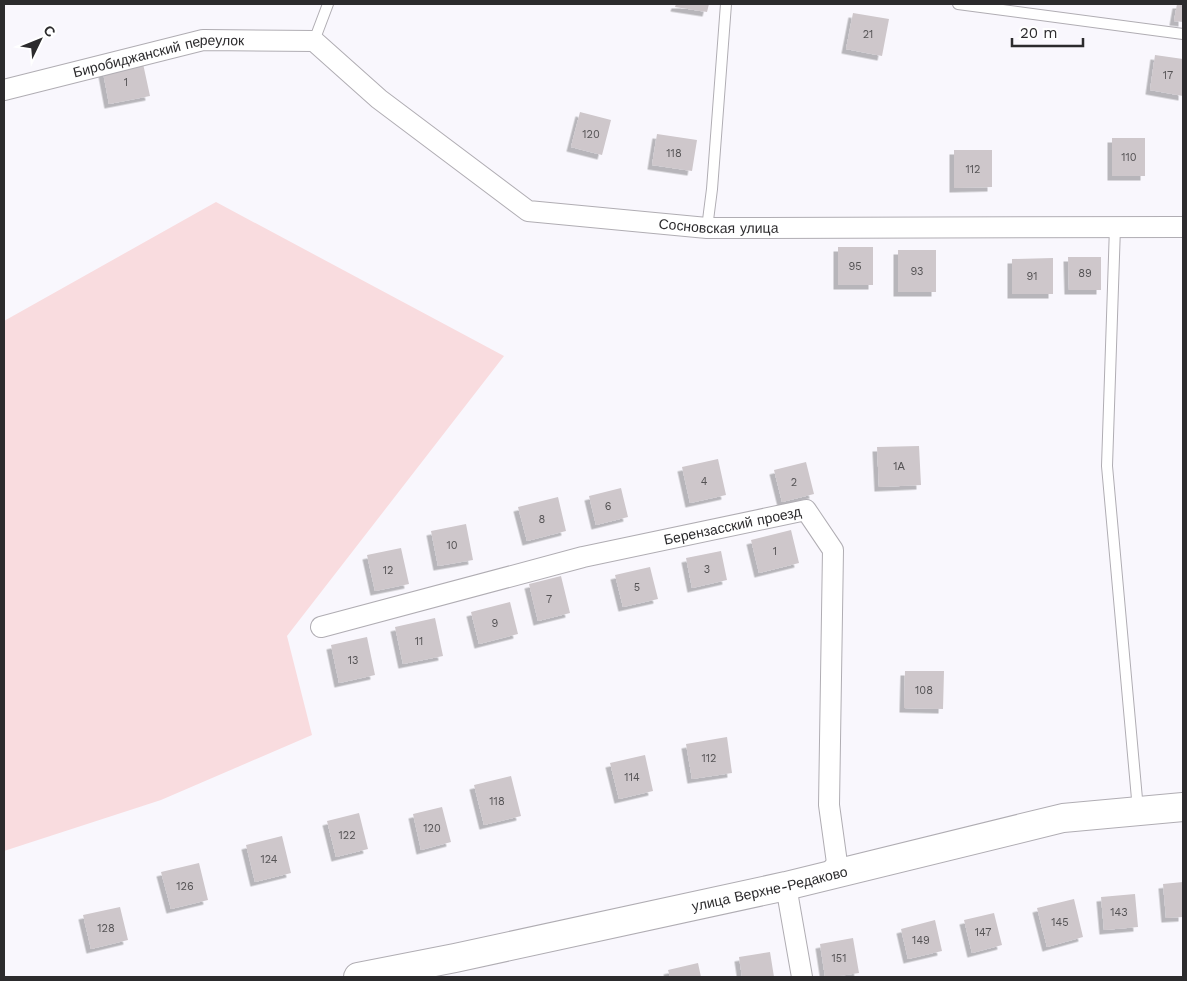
<svg xmlns="http://www.w3.org/2000/svg" width="1187" height="981" font-family="'Work Sans',sans-serif">
<style>
.green{fill:#f9dcdf}
.building{fill:#cec7cb;filter:url(#shadow)}
.lines{fill:none;stroke-linecap:round;stroke-linejoin:round}
.lane-casing{stroke:#b0adb3;stroke-width:12}
.street-casing{stroke:#b0adb3;stroke-width:22}
.secondary-casing{stroke:#b0adb3;stroke-width:30}
.lane{stroke:#fff;stroke-width:10}
.street{stroke:#fff;stroke-width:20}
.secondary{stroke:#fff;stroke-width:28}
.labels{text-anchor:middle;dominant-baseline:central;stroke-width:4;stroke-linejoin:round;paint-order:stroke}
.number-label{font-size:11px;fill:#545254}
.street-label{font-size:14px;fill:#2c2b2d;stroke:#fff}
</style>
<defs>
<filter id="shadow"><feDropShadow dx="-4.5" dy="4.5" stdDeviation="0" flood-color="#0004"/></filter>
</defs>
<rect width="100%" height="100%" fill="#f9f7fd"/>
<path class="green" d="M216 202 504 356 287 636 312 735 161 800 4 851V321Z"/>
<path class="building" d="M676 4H709L707 12 675 7Z
M1177 4H1183V22L1174 21Z
M853 13 889 19 882 56 846 49Z
M1155 55 1183 59V96L1150 90Z
M142 59 150 96 109 104 102 67Z
M580 112 611 120 602 155 571 147Z
M657 134 697 140 692 171 652 165Z
M1112 138H1145V176H1112Z
M954 150H992V187L954 188Z
M838 247H873V285H838Z
M898 250H936V292H898Z
M1068 257H1101V290H1069Z
M1053 258V294H1012V259Z
M919 446 921 485 879 487 877 447Z
M718 459 726 495 690 503 682 467Z
M806 462 814 494 782 502 774 470Z
M621 488 628 517 596 525 589 496Z
M558 497 566 531 527 541 518 507Z
M466 524 473 560 438 566 431 531Z
M791 530 799 563 759 573 751 540Z
M401 548 409 584 375 591 367 555Z
M721 551 727 580 692 588 686 558Z
M650 567 658 599 623 607 615 575Z
M561 576 570 613 538 621 529 584Z
M510 602 518 634 479 644 471 612Z
M435 618 443 656 403 664 395 627Z
M367 637 375 675 339 683 331 645Z
M905 671H944L943 709 904 708Z
M727 737 732 773 692 779 686 744Z
M645 755 653 791 619 799 610 763Z
M511 776 521 816 484 825 474 785Z
M442 807 451 842 421 850 413 814Z
M359 813 368 849 336 857 327 821Z
M282 836 291 873 255 882 246 845Z
M199 863 208 900 171 909 161 872Z
M1183 882V917L1166 918 1163 884Z
M1135 894 1138 927 1104 930 1101 897Z
M1074 899 1083 937 1047 947 1037 908Z
M120 907 128 940 91 949 83 915Z
M994 913 1002 945 972 953 964 920Z
M935 920 942 951 908 959 901 929Z
M853 938 859 973 832 977H825L820 944Z
M770 952 774 977H742L739 957Z
M698 963 701 977H670L668 970Z"/>
<g class="lines">
<g class="lane-casing">
<path id="lane" d="M958 4 1183 34
M314 41 328 4
M1115 227 1107 466 1138 810
M707 228 712 189 726 4"/>
</g>
<g class="street-casing">
<g id="street">
<path id="s1" d="M4 90 203 40 314 41 379 99 528 211 707 228 1183 227"/>
<path id="s2" d="M321 627 583 557 806 510 833 550 829 805 837 863 827 876"/>
<path d="M786 886 802 977"/>
</g>
</g>
<g class="secondary-casing">
<g id="secondary">
<path id="s3" d="M358 977 455 958 786 886 1063 818 1183 807"/>
</g>
</g>
<use href="#lane" class="lane"/>
<use href="#street" class="street"/>
<use href="#secondary" class="secondary"/>
</g>
<g class="labels">
<g class="number-label">
<text x="868" y="34">21</text>
<text x="1168" y="75">17</text>
<text x="126" y="82">1</text>
<text x="591" y="134">120</text>
<text x="674" y="153">118</text>
<text x="1129" y="157">110</text>
<text x="973" y="169">112</text>
<text x="855" y="266">95</text>
<text x="917" y="271">93</text>
<text x="1085" y="273">89</text>
<text x="1032" y="276">91</text>
<text x="899" y="466">1А</text>
<text x="704" y="481">4</text>
<text x="794" y="482">2</text>
<text x="608" y="506">6</text>
<text x="542" y="519">8</text>
<text x="452" y="545">10</text>
<text x="775" y="551">1</text>
<text x="707" y="569">3</text>
<text x="388" y="570">12</text>
<text x="637" y="587">5</text>
<text x="549" y="599">7</text>
<text x="495" y="623">9</text>
<text x="419" y="641">11</text>
<text x="353" y="660">13</text>
<text x="924" y="690">108</text>
<text x="709" y="758">112</text>
<text x="632" y="777">114</text>
<text x="497" y="801">118</text>
<text x="432" y="828">120</text>
<text x="347" y="835">122</text>
<text x="269" y="859">124</text>
<text x="185" y="886">126</text>
<text x="1119" y="912">143</text>
<text x="1060" y="922">145</text>
<text x="106" y="928">128</text>
<text x="983" y="932">147</text>
<text x="921" y="940">149</text>
<text x="839" y="958">151</text>
</g>
<g class="street-label">
<text stroke="none"><textPath href="#s1" startOffset="159">Биробиджанский переулок</textPath></text>
<text stroke="none"><textPath href="#s1" startOffset="781">Сосновская улица</textPath></text>
<text stroke="none"><textPath href="#s2" startOffset="424">Берензасский проезд</textPath></text>
<text stroke="none"><textPath href="#s3" startOffset="421">улица Верхне-Редаково</textPath></text>
</g>
</g>
<rect width="1187" height="981" fill="none" stroke="#2c2b2d" stroke-width="10"/>
<g transform="translate(40 40) rotate(47)" stroke="#ffffff" stroke-width="4" paint-order="stroke">
<path d="M0-4L9 19L0 12L-9 19Z" fill="#2c2b2d"/>
<text y="-8" font-size="14" font-weight="bold" text-anchor="middle" fill="#2c2b2d">С</text>
</g>
<path d="M1012 38v8h71v-8" fill="none" stroke="#2c2b2d" stroke-width="2.5"/>
<text x="1020" y="38" font-size="15" fill="#2c2b2d" stroke="#ffffff" stroke-width="4" paint-order="stroke">20 m</text>
</svg>
